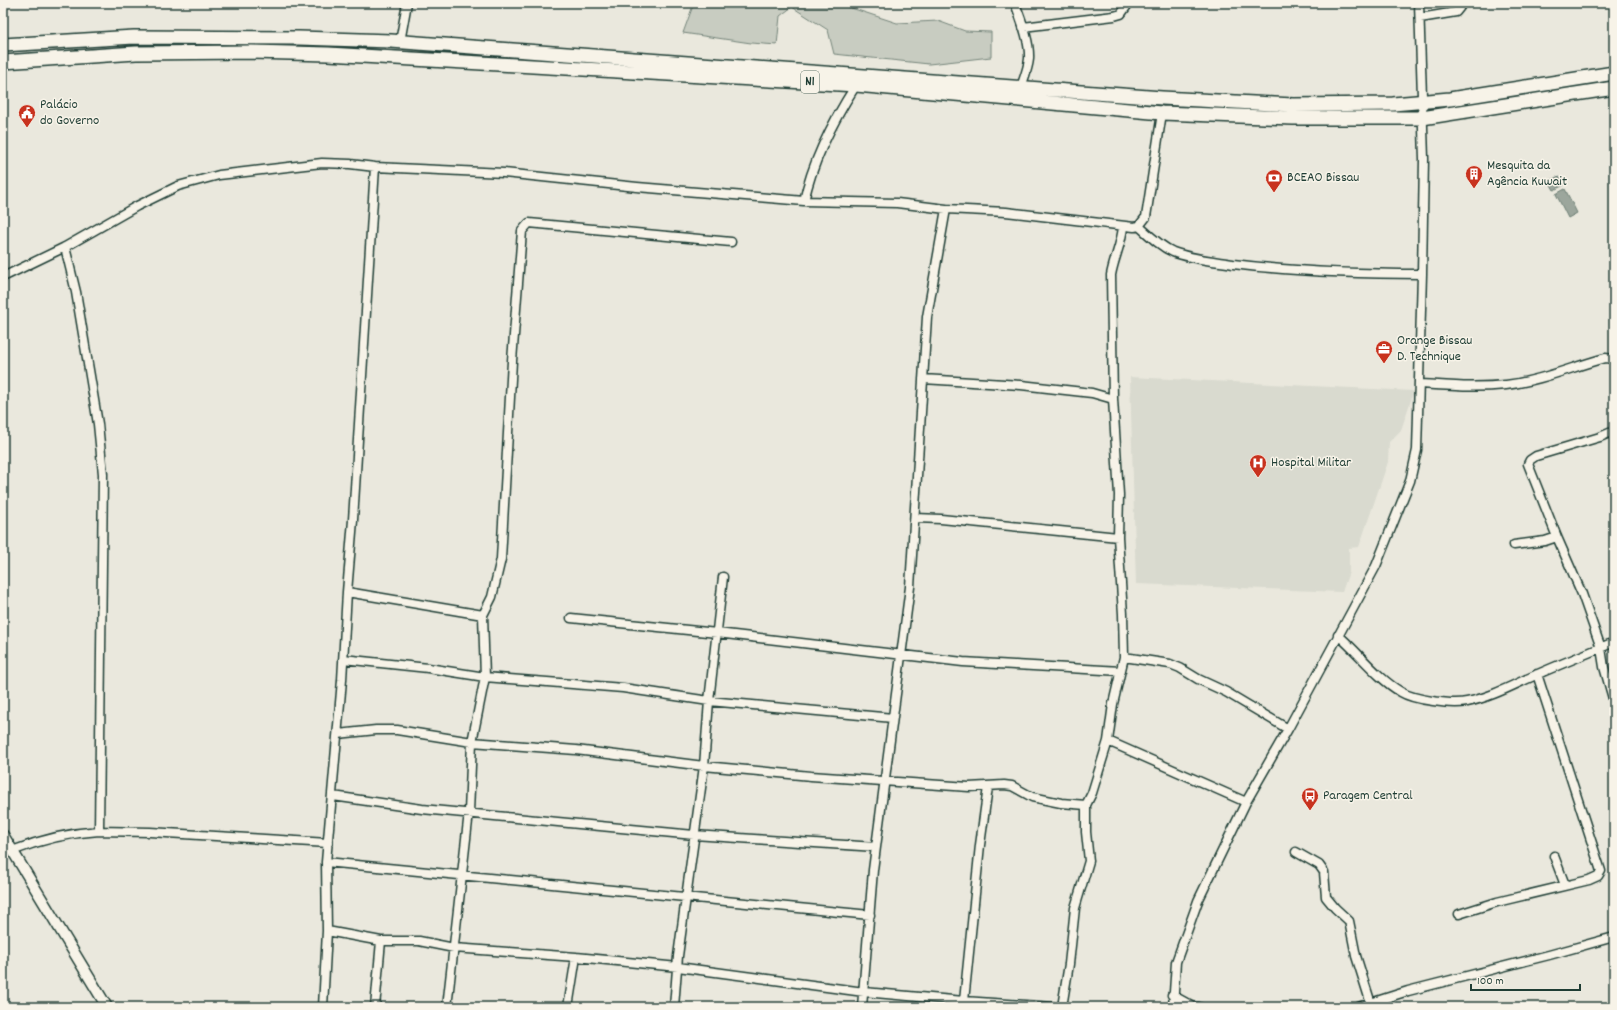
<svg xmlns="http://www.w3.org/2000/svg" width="1617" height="1010" font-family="Dekko,sans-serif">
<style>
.built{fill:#d9dacf}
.green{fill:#c8ccc1;stroke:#74847a}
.water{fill:#9ca69c;stroke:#6a7c72}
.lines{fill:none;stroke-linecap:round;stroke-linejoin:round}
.minor-casing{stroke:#1f3d34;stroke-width:11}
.tertiary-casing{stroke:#1f3d34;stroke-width:13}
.primary-casing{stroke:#1f3d34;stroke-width:16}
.minor{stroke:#f7f3e8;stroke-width:8}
.tertiary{stroke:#f7f3e8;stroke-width:10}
.primary{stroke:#f7f3e8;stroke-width:13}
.labels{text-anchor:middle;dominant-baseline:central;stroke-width:3;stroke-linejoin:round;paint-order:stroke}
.shield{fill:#f7f3e8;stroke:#60746a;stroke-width:1}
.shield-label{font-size:13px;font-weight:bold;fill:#1f3d34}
.poi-label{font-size:14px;fill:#1f3d34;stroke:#f7f3e8;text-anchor:start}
</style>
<rect width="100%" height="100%" fill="#eae8dd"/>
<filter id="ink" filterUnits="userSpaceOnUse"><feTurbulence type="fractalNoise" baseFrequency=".025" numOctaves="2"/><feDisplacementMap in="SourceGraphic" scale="8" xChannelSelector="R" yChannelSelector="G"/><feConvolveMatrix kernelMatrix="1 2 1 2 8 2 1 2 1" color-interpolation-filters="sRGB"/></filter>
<g filter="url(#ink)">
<path class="built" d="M1130 377 1414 391 1401 430 1389 442 1388 462 1359 547 1349 548V572L1342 592 1136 584Z"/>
<path class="green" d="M694 3H836L897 23 938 21 965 31 991 32V57L929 64 834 54 828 30 792 7 780 16 777 45 751 43 683 33Z"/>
<path class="water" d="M1557 177V178L1560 177 1564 185 1554 190 1549 181Z
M1565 189 1577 213 1568 218 1556 194Z"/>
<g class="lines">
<g class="minor-casing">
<path id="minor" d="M1015 3C1021 20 1030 41 1029 59 1028 69 1024 78 1021 87
M1420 18 1456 12 1460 7 1459 3
M1023 27 1114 16 1121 14 1129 3
M400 42 407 3
M804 201C813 159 833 121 856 85
M1139 226C1150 236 1160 246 1173 252 1191 259 1214 261 1233 264 1296 272 1359 274 1422 274
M65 247 76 292 98 424 103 474 99 831 150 832 328 843
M3 277 65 247 137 206 178 186 219 175 322 163 350 164 375 167 504 173 637 187 804 201 897 203 946 209 1006 212 1134 227 1139 226 1146 217 1162 113
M923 379 1021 385 1092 393 1113 399
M1420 384C1449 386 1477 388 1506 385 1540 381 1572 367 1605 358L1614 359
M1614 431 1600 437 1536 456 1530 460 1528 464 1557 537 1582 594 1601 648 1604 667 1614 702
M915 518 941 519 1118 537
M1514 545 1545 541 1557 537
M347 592 483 615
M571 618 717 633 963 662 1121 671
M1338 635C1359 653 1377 678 1401 692 1414 700 1452 705 1467 702 1492 697 1515 684 1538 674 1563 663 1589 653 1614 642
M1124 657 1170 664 1180 668 1198 679 1226 692 1288 729
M343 659 428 668 485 677 623 688 709 701 893 718
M338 734 376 730H397L472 742 576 750 704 766 811 776 969 787 1004 785 1012 786 1032 797 1061 803 1086 805
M1108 741 1246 802
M333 796 422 809 694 835 876 847
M12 851C42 839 67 833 99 831
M1296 852 1319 865 1324 872 1326 897 1335 908 1349 921 1356 956 1372 1007
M1554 856 1565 885
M326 862 870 915
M1459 914 1497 902 1589 880 1598 876 1601 871 1537 674
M327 931 381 941H419L454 948 576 957 678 967 864 992 964 1001 1054 1007
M1172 995 1194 1007H1199
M964 1001 980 845 988 787
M323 1007 327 931 326 862 342 680 347 592 353 520 375 167
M375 1007 381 941
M447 1007 469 812 472 742 485 677 483 615 492 597 501 559 512 361 522 231 529 223 731 242
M568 1007 576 957
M674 1007 678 956 704 766 709 701 723 577
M862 1007 873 870 910 587 927 317 946 209
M1062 1007 1069 964 1075 908 1089 861 1086 832V805L1092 793 1108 741 1113 704 1124 657 1123 614 1118 537 1119 495 1113 399 1111 275C1114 258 1122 243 1123 226
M1173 1007 1176 962 1198 901 1246 802 1288 729 1376 566 1410 481 1417 450 1422 274 1424 159 1419 3
M1358 1007 1408 991 1549 955 1614 937"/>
</g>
<g class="tertiary-casing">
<path id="tertiary" d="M3 835 107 1007"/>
</g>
<g class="primary-casing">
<path id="primary" d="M3 45 134 37 299 38 391 41 1162 98 1293 105 1393 104 1450 99 1614 73
M3 62 136 53 252 52 328 54 856 85 1162 113 1293 118H1422L1614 88"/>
</g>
<use href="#minor" class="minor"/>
<use href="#tertiary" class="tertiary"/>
<use href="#primary" class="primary"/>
</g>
</g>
<defs>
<g id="civic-pin" transform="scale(0.9)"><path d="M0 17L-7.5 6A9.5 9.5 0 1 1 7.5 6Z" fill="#c8321e" stroke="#f7f3e8"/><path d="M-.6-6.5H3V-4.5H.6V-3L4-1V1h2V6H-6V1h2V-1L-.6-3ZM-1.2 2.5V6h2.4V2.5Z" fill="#fff"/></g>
<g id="building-pin" transform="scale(0.9)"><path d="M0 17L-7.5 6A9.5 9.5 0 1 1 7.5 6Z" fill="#c8321e" stroke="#f7f3e8"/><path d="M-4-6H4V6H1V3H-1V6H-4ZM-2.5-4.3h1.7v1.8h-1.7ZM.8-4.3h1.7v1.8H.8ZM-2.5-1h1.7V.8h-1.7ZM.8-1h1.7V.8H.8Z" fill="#fff"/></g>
<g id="bank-pin" transform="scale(0.9)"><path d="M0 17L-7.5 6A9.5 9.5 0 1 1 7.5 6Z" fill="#c8321e" stroke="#f7f3e8"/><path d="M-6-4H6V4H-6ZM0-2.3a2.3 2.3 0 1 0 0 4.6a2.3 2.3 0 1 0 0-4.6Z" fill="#fff"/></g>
<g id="office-pin" transform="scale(0.9)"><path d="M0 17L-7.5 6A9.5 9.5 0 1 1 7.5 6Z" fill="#c8321e" stroke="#f7f3e8"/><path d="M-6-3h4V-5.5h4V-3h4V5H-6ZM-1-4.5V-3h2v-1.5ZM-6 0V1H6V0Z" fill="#fff"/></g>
<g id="hospital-pin" transform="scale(0.9)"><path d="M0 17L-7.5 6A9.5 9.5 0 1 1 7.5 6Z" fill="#c8321e" stroke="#f7f3e8"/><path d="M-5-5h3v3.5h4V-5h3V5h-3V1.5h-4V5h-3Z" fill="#fff"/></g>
<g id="bus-pin" transform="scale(0.9)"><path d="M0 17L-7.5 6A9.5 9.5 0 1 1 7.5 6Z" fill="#c8321e" stroke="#f7f3e8"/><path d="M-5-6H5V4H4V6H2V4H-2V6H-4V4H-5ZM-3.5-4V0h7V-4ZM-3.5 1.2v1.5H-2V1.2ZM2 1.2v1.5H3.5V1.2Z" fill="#fff"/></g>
</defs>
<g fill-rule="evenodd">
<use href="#civic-pin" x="27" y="113"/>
<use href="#building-pin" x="1474" y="174"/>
<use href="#bank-pin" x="1274" y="178"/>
<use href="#office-pin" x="1384" y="349"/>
<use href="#hospital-pin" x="1258" y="463"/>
<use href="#bus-pin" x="1310" y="796"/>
</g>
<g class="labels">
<rect class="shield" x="801" y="71" width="18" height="22" rx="3"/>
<g class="shield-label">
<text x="810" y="82">N1</text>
</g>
<g class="poi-label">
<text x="40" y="105">Palácio<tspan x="40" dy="16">do Governo</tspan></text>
<text x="1487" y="166">Mesquita da<tspan x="1487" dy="16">Agência Kuwait</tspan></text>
<text x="1287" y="178">BCEAO Bissau</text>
<text x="1397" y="341">Orange Bissau<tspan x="1397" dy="16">D. Technique</tspan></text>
<text x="1271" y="463">Hospital Militar</text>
<text x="1323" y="796">Paragem Central</text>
</g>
</g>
<rect width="1617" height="1010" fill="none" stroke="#f7f3e8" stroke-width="16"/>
<rect x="8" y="8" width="1601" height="994" fill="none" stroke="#1f3d34" stroke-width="1.5" filter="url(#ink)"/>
<path d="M1471 984v6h109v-6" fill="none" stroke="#1f3d34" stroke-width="2"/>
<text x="1477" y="984" font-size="12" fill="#1f3d34" stroke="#f7f3e8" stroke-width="3" paint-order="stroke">100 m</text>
</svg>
